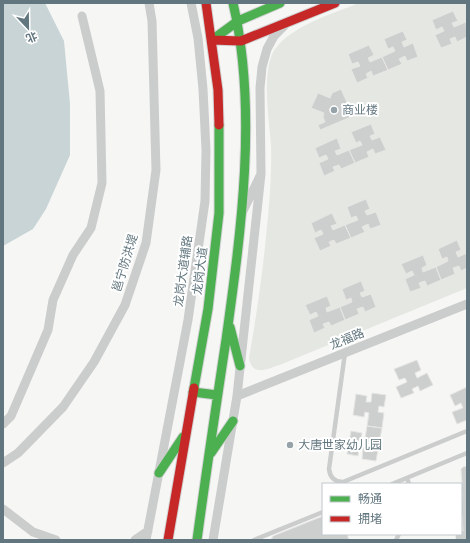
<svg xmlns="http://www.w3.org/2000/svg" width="470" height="543" font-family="Jost,'Noto Sans SC',sans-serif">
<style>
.green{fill:#e5e8e2}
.water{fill:#c8d4d5}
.building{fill:#cdcfcf;stroke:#e6e6e4}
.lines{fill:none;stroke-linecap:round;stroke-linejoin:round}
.fast-casing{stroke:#d2d3d3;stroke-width:11}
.jam-casing{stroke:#d2d3d3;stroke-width:11}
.lane{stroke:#cbcccc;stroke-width:4.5}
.street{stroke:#cbcccc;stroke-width:9}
.fast{stroke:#4caf50;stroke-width:9}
.jam{stroke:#c62828;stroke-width:9}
.poi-dot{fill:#96a3a8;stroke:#fff;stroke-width:1.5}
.labels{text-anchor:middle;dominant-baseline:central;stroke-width:4;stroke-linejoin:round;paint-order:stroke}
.poi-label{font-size:12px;fill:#62767f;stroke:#fff;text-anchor:start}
.street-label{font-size:12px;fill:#62767f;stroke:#fff}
</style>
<rect width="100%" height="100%" fill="#f6f6f5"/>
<path class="green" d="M359 3H467V288L282 364C270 368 252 378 249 358 255 324 260 291 264 256 268 219 272 182 271 145 269 121 261 69 275 49 293 25 332 14 359 3Z"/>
<path class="water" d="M3 3H45L64 41 70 104V155L46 209 33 229 3 246Z"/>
<path class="building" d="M453 11 458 21 452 23 454 27 466 22 467 37 457 42 455 37 450 39 452 44 441 48 435 35 444 31 442 27 436 30 432 20Z
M403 31 407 40 402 42 404 47 413 43 418 57 407 61 405 56 399 59 402 64 388 70 382 57 395 51 393 47 388 49 384 39Z
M369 45 374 55 368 58 370 62 382 57 388 70 373 76 371 71 366 74 368 78 357 83 351 69 360 66 358 62 352 64 348 54Z
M341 89 353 116 320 130 318 125 325 122 323 117 324 113 311 108 318 93 330 98 332 93Z
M371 124 375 134 370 136 372 140 380 137 386 150 375 154 373 149 367 152 369 157 355 163 349 150 362 145 360 141 356 143 351 132Z
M337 138 341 149 335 151 337 155 349 150 355 163 341 169 339 165 333 167 335 171 324 176 319 163 328 159 326 155 319 158 315 148Z
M366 199 370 209 365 211 367 215 376 212 381 225 370 229 368 224 362 227 365 232 351 238 345 225 358 220 356 216 351 218 347 207Z
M332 213 337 224 331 226 333 230 345 225 351 238 336 244 334 240 329 242 331 246 320 251 314 238 323 234 321 230 315 233 311 223Z
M457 240 461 250 456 252 458 257 467 253V268L461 271 459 266 453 268 455 274 441 280 436 267 448 261 447 257 442 259 438 249Z
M423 255 427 265 422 268 423 272 436 267 441 280 427 286 425 281 419 283 421 288 410 292 405 279 414 275 412 271 406 274 401 264Z
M361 281 365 291 360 293 362 297 371 294 376 307 365 312 363 307 357 309 359 314 345 320 340 307 352 302 351 298 346 300 342 289Z
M327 296 331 306 326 308 327 312 340 307 345 320 331 326 329 322 323 324 325 328 314 333 309 320 318 316 316 312 310 315 305 305Z
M417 360 421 370 415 373 417 378 427 373 433 385 420 391 418 386 412 389 414 393 401 398 396 387 407 382 405 378 399 380 394 369Z
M467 387V420L457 424 452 412 463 408 461 403 455 406 450 395Z
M372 393 386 395 384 407 379 406 378 412 384 413 382 428 367 426 369 413 365 412 364 417 353 415 356 394 367 396 366 402H371Z
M367 426 382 428 379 444 374 443 373 449 378 450 376 461 362 459 363 449H359L358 456 347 454 351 431 362 433 361 439H365Z
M467 466V540H459V534H461V532L463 531 462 515H461L462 493 461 484H459H462L461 469 463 467Z
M323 516V534H347L349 540H271L273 536Z"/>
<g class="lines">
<g class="fast-casing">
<path id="fast" d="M212 40 238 21 280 3
M230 327 240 366
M194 388 208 309 219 213V125
M193 392 217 395
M211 453 233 421
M159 473 183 437
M197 540C206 473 216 406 226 340 241 232 258 110 233 3"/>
</g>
<g class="jam-casing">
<path id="jam" d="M206 3 218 90 219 125
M212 40 241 41 335 3
M168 540 194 388"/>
</g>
<path class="lane" d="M345 353 329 469C330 477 334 482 343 482L467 431
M407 478 409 484
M392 484 467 453
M254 540 323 512
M396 540 399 534
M458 540V534"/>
<path class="street" d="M243 211 261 174 260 88 262 67 267 49 274 36 284 26
M237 396 467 304
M3 424 11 416 48 330 53 300 73 255 91 228 102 183 100 91 82 16
M3 463 18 453 63 407 94 362 125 305 146 243 156 170 152 21 149 3
M3 509 33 532 56 540
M135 540 148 531
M146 540 188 320 205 201 206 150 203 89 198 38 191 3
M213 540 237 396 261 174"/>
<use href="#fast" class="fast"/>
<use href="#jam" class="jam"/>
</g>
<g class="poi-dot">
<circle cx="334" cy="110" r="4"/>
<circle cx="290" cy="445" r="4"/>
</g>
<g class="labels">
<g class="poi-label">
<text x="342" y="110">商业楼</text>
<text x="298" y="445">大唐世家幼儿园</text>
</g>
<g class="street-label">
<text transform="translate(125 263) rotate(-73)">邕宁防洪堤</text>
<text transform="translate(183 271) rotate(-82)">龙岗大道辅路</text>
<text transform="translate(200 271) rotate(-83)">龙岗大道</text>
<text transform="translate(347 339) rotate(-22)">龙福路</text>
</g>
</g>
<rect width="470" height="543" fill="none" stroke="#62767f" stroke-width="8"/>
<rect x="322" y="483" width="140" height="52" fill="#ffffff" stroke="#c0c8cc"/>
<rect x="330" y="496" width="20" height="6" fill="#4caf50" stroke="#c0c8cc"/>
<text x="358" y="503" font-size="12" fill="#62767f">畅通</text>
<rect x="330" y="516" width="20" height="6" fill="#c62828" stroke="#c0c8cc"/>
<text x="358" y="523" font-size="12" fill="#62767f">拥堵</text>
<g transform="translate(28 28) rotate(158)" stroke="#ffffff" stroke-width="3" paint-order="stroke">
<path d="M0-3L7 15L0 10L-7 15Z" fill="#62767f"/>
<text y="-6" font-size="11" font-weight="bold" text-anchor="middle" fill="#62767f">北</text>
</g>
</svg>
